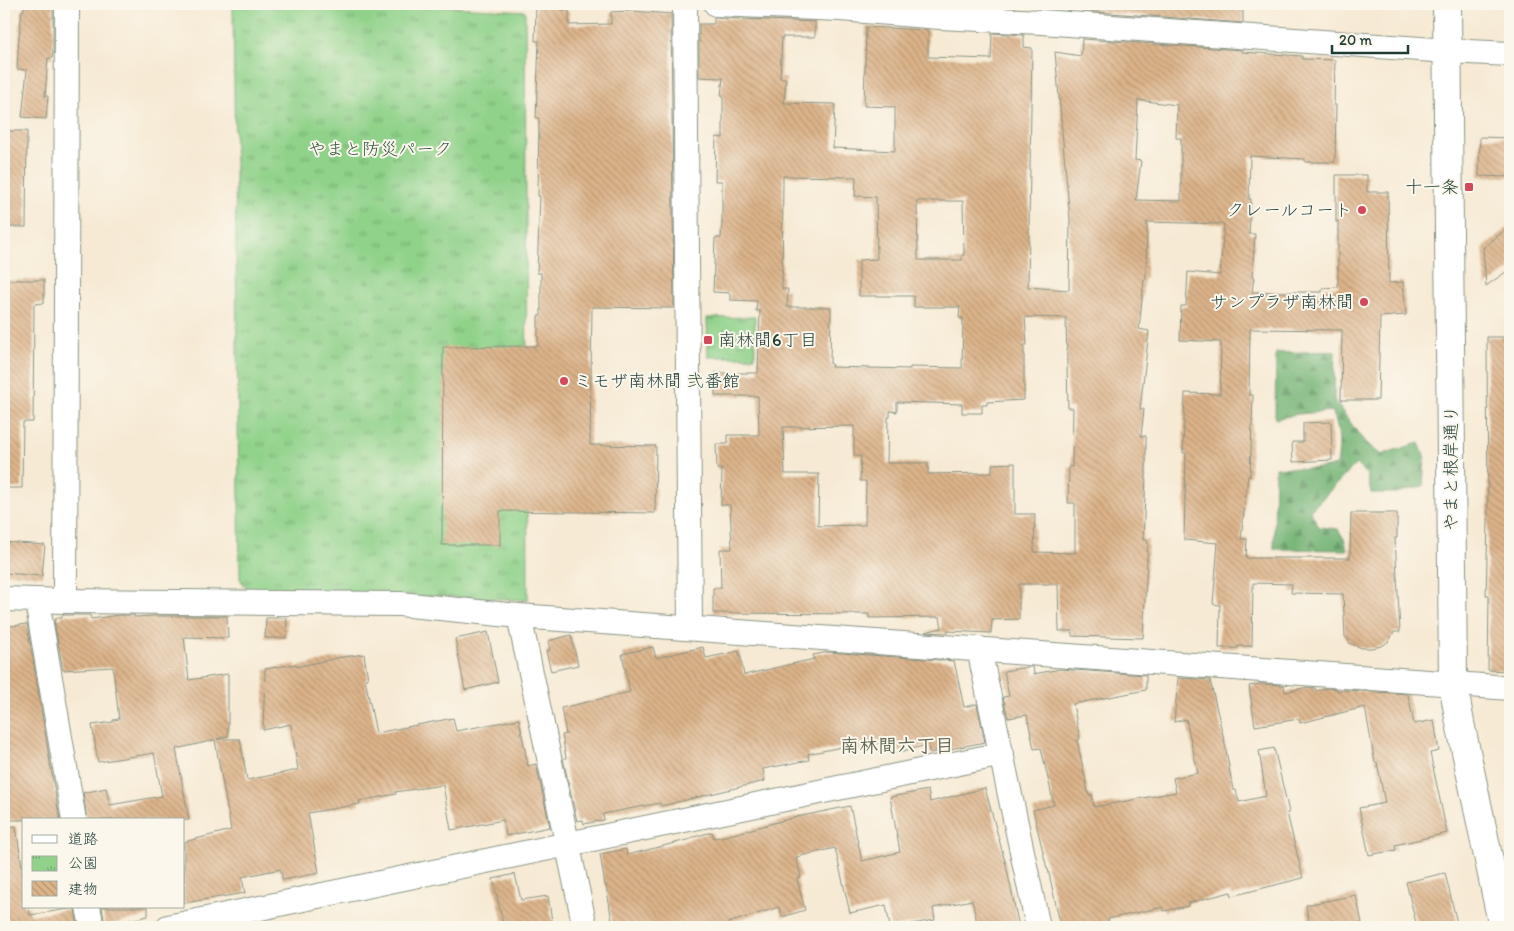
<svg xmlns="http://www.w3.org/2000/svg" width="1514" height="931" font-family="Itim,'Klee One',sans-serif">
<style>
.forest{fill:url(#forest-firs);stroke:#4a7855}
.park{fill:url(#park-tufts);stroke:#58885f}
.building{fill:url(#building-back-hatch);fill-rule:evenodd}
.lines{fill:none;stroke-linecap:round;stroke-linejoin:round}
.street-casing{stroke:#8a9484;stroke-width:26}
.secondary-casing{stroke:#8a9484;stroke-width:30}
.street{stroke:#fff;stroke-width:24}
.secondary{stroke:#fff;stroke-width:28}
.poi-dot{fill:#d1495b;stroke:#fbf7ec;stroke-width:2}
.labels{text-anchor:middle;dominant-baseline:central;stroke-width:4;stroke-linejoin:round;paint-order:stroke}
.park-label{font-size:18px;fill:#365b45;stroke:#fbf7ec}
.poi-label{font-size:18px;fill:#1f3d34;stroke:#fbf7ec;text-anchor:end}
.street-label{font-size:18px;fill:#1f3d34;stroke:#fbf7ec}
.neighbourhood-label{font-size:19px;font-weight:bold;fill:#626752;stroke:#fbf7ec}
</style>
<defs>
<pattern id="forest-firs" width="22" height="20" patternUnits="userSpaceOnUse" patternTransform="scale(1.25)"><rect width="22" height="20" fill="#74b476"/><path d="M5 1l3.5 6h-7zM16 11l3.5 6h-7z" fill="#5f9462"/></pattern>
<pattern id="park-tufts" width="24" height="20" patternUnits="userSpaceOnUse" patternTransform="scale(1.25)"><rect width="24" height="20" fill="#90d28a"/><path d="M3 7l-1-3M5 7V3M7 7l1-3M15 17l-1-3M17 17v-4M19 17l1-3" fill="none" stroke="#75ac72"/></pattern>
<pattern id="building-back-hatch" width="6" height="6" patternUnits="userSpaceOnUse" patternTransform="scale(1.25)"><rect width="6" height="6" fill="#ddb48a"/><path d="M-1 5l2 2M0 0l6 6M5-1l2 2" fill="none" stroke="#b39472"/></pattern>
</defs>
<rect width="100%" height="100%" fill="#fbf7ec"/>
<filter id="ink" filterUnits="userSpaceOnUse"><feTurbulence type="fractalNoise" baseFrequency=".02" numOctaves="2"/><feDisplacementMap in="SourceGraphic" scale="10" xChannelSelector="R" yChannelSelector="G"/><feConvolveMatrix kernelMatrix="1 2 1 2 8 2 1 2 1" color-interpolation-filters="sRGB"/></filter>
<filter id="wash" filterUnits="userSpaceOnUse"><feTurbulence type="fractalNoise" baseFrequency=".0096" numOctaves="4" result="noise"/><feDisplacementMap in="SourceGraphic" scale="20" xChannelSelector="R" yChannelSelector="G"/><feGaussianBlur stdDeviation="1.12" result="paint"/><feColorMatrix in="noise" values="0 0 0 0 0 0 0 0 0 0 0 0 0 0 0 0 0 1.4 0 .05"/><feComposite in="paint" operator="in"/></filter>
<g filter="url(#wash)">
<rect width="100%" height="100%" fill="#f6ead4"/>
<path class="forest" d="M1335 351 1334 400 1363 440 1381 455 1392 451 1419 443 1425 458 1423 486 1396 493H1371L1367 475 1356 464 1310 511 1319 527 1338 529 1345 541 1347 550 1274 549 1275 467C1295 468 1317 471 1337 465 1340 446 1340 428 1332 411L1298 414 1275 419 1276 353Z"/>
<path class="park" d="M233 4H404L525 11 528 600 247 589 240 579Z
M755 317V357H708L707 318Z"/>
<g id="blocks">
<path class="building" d="M24 4H53V52L52 58H48L45 96H48L46 119 22 117 27 70 17 69 19 37 22 10H24Z
M1085 4H1243V23L1084 11Z
M536 5H562L563 11H569V25L611 24V12L632 11 671 14 674 308 592 307 590 445 656 446 655 513 500 511V545H442L443 347 538 346V316H541V273H537L540 196H538L539 118H536L539 41H535Z
M714 18 815 22V37H782L780 78H786L784 103 835 104 833 148 895 151V107L864 106 866 27 928 30V57L991 59 992 33 1024 35V47L1032 48 1028 287 1069 290 1070 220 1055 52 1081 56 1082 39 1242 50V52L1302 56V59L1335 60 1334 105H1336L1335 162H1305V159L1250 156 1249 199H1251L1249 234H1255L1252 277H1254L1252 292H1322V288L1338 287V221L1336 222V175H1367V192H1388L1389 283 1403 282 1406 315 1380 317 1378 400H1341L1342 330 1250 329 1249 395H1253L1250 476H1248L1241 539H1247L1246 558H1350L1351 513H1397V538H1395L1400 632H1394L1389 641 1382 646 1372 648H1362L1349 643V641L1345 637 1343 594 1291 593 1292 584 1253 583 1252 646H1238V648H1219L1220 605 1213 604 1218 543 1184 540 1186 453H1183L1185 393 1220 394 1221 342 1180 340 1181 306H1186L1188 272 1220 275 1224 224 1147 222 1146 279H1144L1139 329 1149 331 1140 409H1144L1141 436H1146V475L1143 540H1148L1143 638 1072 636V631H1059L1058 584H1019V619L992 620 991 633 947 631 948 633 925 632 942 628 940 617 869 618V614L713 613V588H721L720 549H732L730 505H721L722 469H717L716 444H728V435H759L758 396H715V373H758L760 311H756L757 301 730 300V293L713 292 715 238H721L722 223V181H715L716 137 723 138V95H721L723 78 699 77V24H714ZM1138 100 1177 105 1176 138H1181V201L1136 200 1141 161 1135 160ZM783 176 856 177 855 196 876 197 877 259 859 260V296H914V307H960L959 318H963L962 368 910 367V369L831 367 832 364H830L831 307H787L788 289H782ZM917 201H963L964 255H962V260H918ZM1025 317 1066 318 1068 408H1073L1072 467 1069 466 1068 503H1075V553L1034 552 1035 514H1015V463L992 464V473L928 474V463H887L888 417H890V411L897 412V402L962 404V413H982V405H987V402L1024 400V345H1027ZM854 426V456H861L860 481H866L865 525 818 526 819 474H785L783 427Z
M4 131H27L26 227H4Z
M1480 137 1510 138V177L1479 176Z
M1510 226V269L1486 286 1483 248Z
M6 280H44V303L34 304 33 422H23L22 488H4V318H7Z
M1487 337H1510V671L1488 670 1489 595H1486L1488 522Z
M1331 422 1332 460 1293 462 1292 442H1303V423Z
M4 542 45 545 42 576 4 573Z
M62 615H90L91 619 119 615H134V617L155 616H227L228 638 184 637 189 680 228 674V736L217 739H240L247 780 298 770 291 724 263 730 265 669 296 664V667L337 658 364 654 368 679H365L376 733 453 718 456 731 519 719 528 766 536 764 550 827 506 836 503 820 451 830 443 785 395 792 396 794 359 801 360 804 308 813 319 873 283 880 280 869 242 877 245 893 184 903V842L231 830 215 740 176 749 189 820H87L83 793 106 788 110 805 162 796 154 753 98 762 92 725 113 722V720L119 719 113 667 63 670 54 620H56V618H62Z
M266 618H287L286 638H265Z
M27 624 56 799 60 820H4V627Z
M488 632 498 682 465 690 455 639Z
M571 635 578 665 551 671 546 651 550 650 548 641Z
M653 647 656 658 703 647 706 658 739 651 744 675 814 659 813 655 828 652 954 661 964 707 977 704 985 742 930 753 928 745 890 754 888 741 852 750 851 745 808 754 809 760 763 769 765 781 661 806 660 803 603 814 604 820 584 824 583 820 577 821 563 759 566 758 562 735 566 734 561 708 630 692 622 654Z
M1028 667H1033L1034 674 1060 669 1146 675V690L1073 704 1080 739 1077 740 1089 796 1092 795 1094 807 1176 792 1173 778 1198 773 1186 719 1174 722 1178 678 1210 680 1225 744 1233 790H1236L1239 802 1266 796 1259 751 1274 748 1289 812 1287 813 1303 878 1232 896 1231 892 1188 903V906L1164 911 1163 907 1108 919 1109 924 1095 927H1061L1048 869H1047L1033 810 1054 805 1041 748 1034 749 1027 715 1008 718 1003 697 1009 696 1004 671Z
M1261 684 1284 685 1285 692 1308 687 1315 688 1316 691 1327 688 1337 689V691L1345 690 1408 694 1414 724 1434 720 1439 751 1430 753 1447 833 1395 845 1396 850 1369 855 1359 808 1385 803 1377 762 1375 763 1365 707 1300 723 1299 719 1255 726 1249 686Z
M985 788 1006 865 1019 927H978L972 900 933 908 935 920 894 927H890L886 905 850 913 835 848 796 857 801 877 797 879 805 910 782 917 779 907 728 923 730 927H613L606 885H605L600 854 626 849 627 855 691 839 690 838 712 832 714 838 726 836 792 818 850 806 862 861 900 852 890 797 928 790 930 802Z
M16 826 24 880V907H29L30 915 75 908 78 927H4V827Z
M1445 873 1458 927H1417L1406 882Z
M515 874 521 900 548 896 553 927H504L493 879Z
M1356 895 1362 923 1342 927H1310L1306 905Z
M102 907H148V916L105 926Z"/>
</g>
</g>
<g filter="url(#ink)">
<use href="#blocks" fill-opacity="0" stroke="#8a9484" stroke-width="1"/>
<g class="lines">
<g class="street-casing">
<path id="street" d="M685 4 690 628
M716 4 840 9 940 17 1041 22 1448 51 1510 54
M4 599 65 601 400 604 519 616 1510 688
M37 601 74 820
M65 601 67 4
M519 616 585 927
M979 649 1038 927
M88 907 92 927
M168 927 1002 754"/>
</g>
<g class="secondary-casing">
<path id="secondary" d="M1447 4 1453 683 1460 723 1503 927"/>
</g>
<use href="#street" class="street"/>
<use href="#secondary" class="secondary"/>
</g>
</g>
<g class="poi-dot">
<rect x="1464" y="182" width="10" height="10" rx="2.5"/>
<circle cx="1362" cy="210" r="5"/>
<circle cx="1364" cy="302" r="5"/>
<rect x="703" y="335" width="10" height="10" rx="2.5"/>
<circle cx="564" cy="381" r="5"/>
</g>
<g class="labels">
<g class="park-label">
<text x="380" y="149">やまと防災パーク</text>
</g>
<g class="poi-label">
<text x="1459" y="187">十一条</text>
<text x="1352" y="210">クレールコート</text>
<text x="1354" y="302">サンプラザ南林間</text>
<text x="718" y="340" text-anchor="start">南林間6丁目</text>
<text x="574" y="381" text-anchor="start">ミモザ南林間 弐番館</text>
</g>
<g class="street-label">
<text transform="translate(1451 468) rotate(-90)">やまと根岸通り</text>
</g>
<g class="neighbourhood-label">
<text x="897" y="745">南林間六丁目</text>
</g>
</g>
<rect width="1514" height="931" fill="none" stroke="#fbf7ec" stroke-width="20"/>
<rect x="22" y="818" width="162" height="90" fill="#fbf7ec" stroke="#a3ada2"/>
<rect x="32" y="835" width="25" height="8" fill="#ffffff" stroke="#a3ada2"/>
<text x="68" y="844" font-size="15" fill="#1f3d34">道路</text>
<rect x="32" y="856" width="25" height="15" fill="url(#park-tufts)" stroke="#a3ada2"/>
<text x="68" y="868" font-size="15" fill="#1f3d34">公園</text>
<rect x="32" y="881" width="25" height="15" fill="url(#building-back-hatch)" stroke="#a3ada2"/>
<text x="68" y="894" font-size="15" fill="#1f3d34">建物</text>
<path d="M1332 45v8h76v-8" fill="none" stroke="#1f3d34" stroke-width="2.5"/>
<text x="1339" y="45" font-size="15" fill="#1f3d34" stroke="#fbf7ec" stroke-width="4" paint-order="stroke">20 m</text>
</svg>
